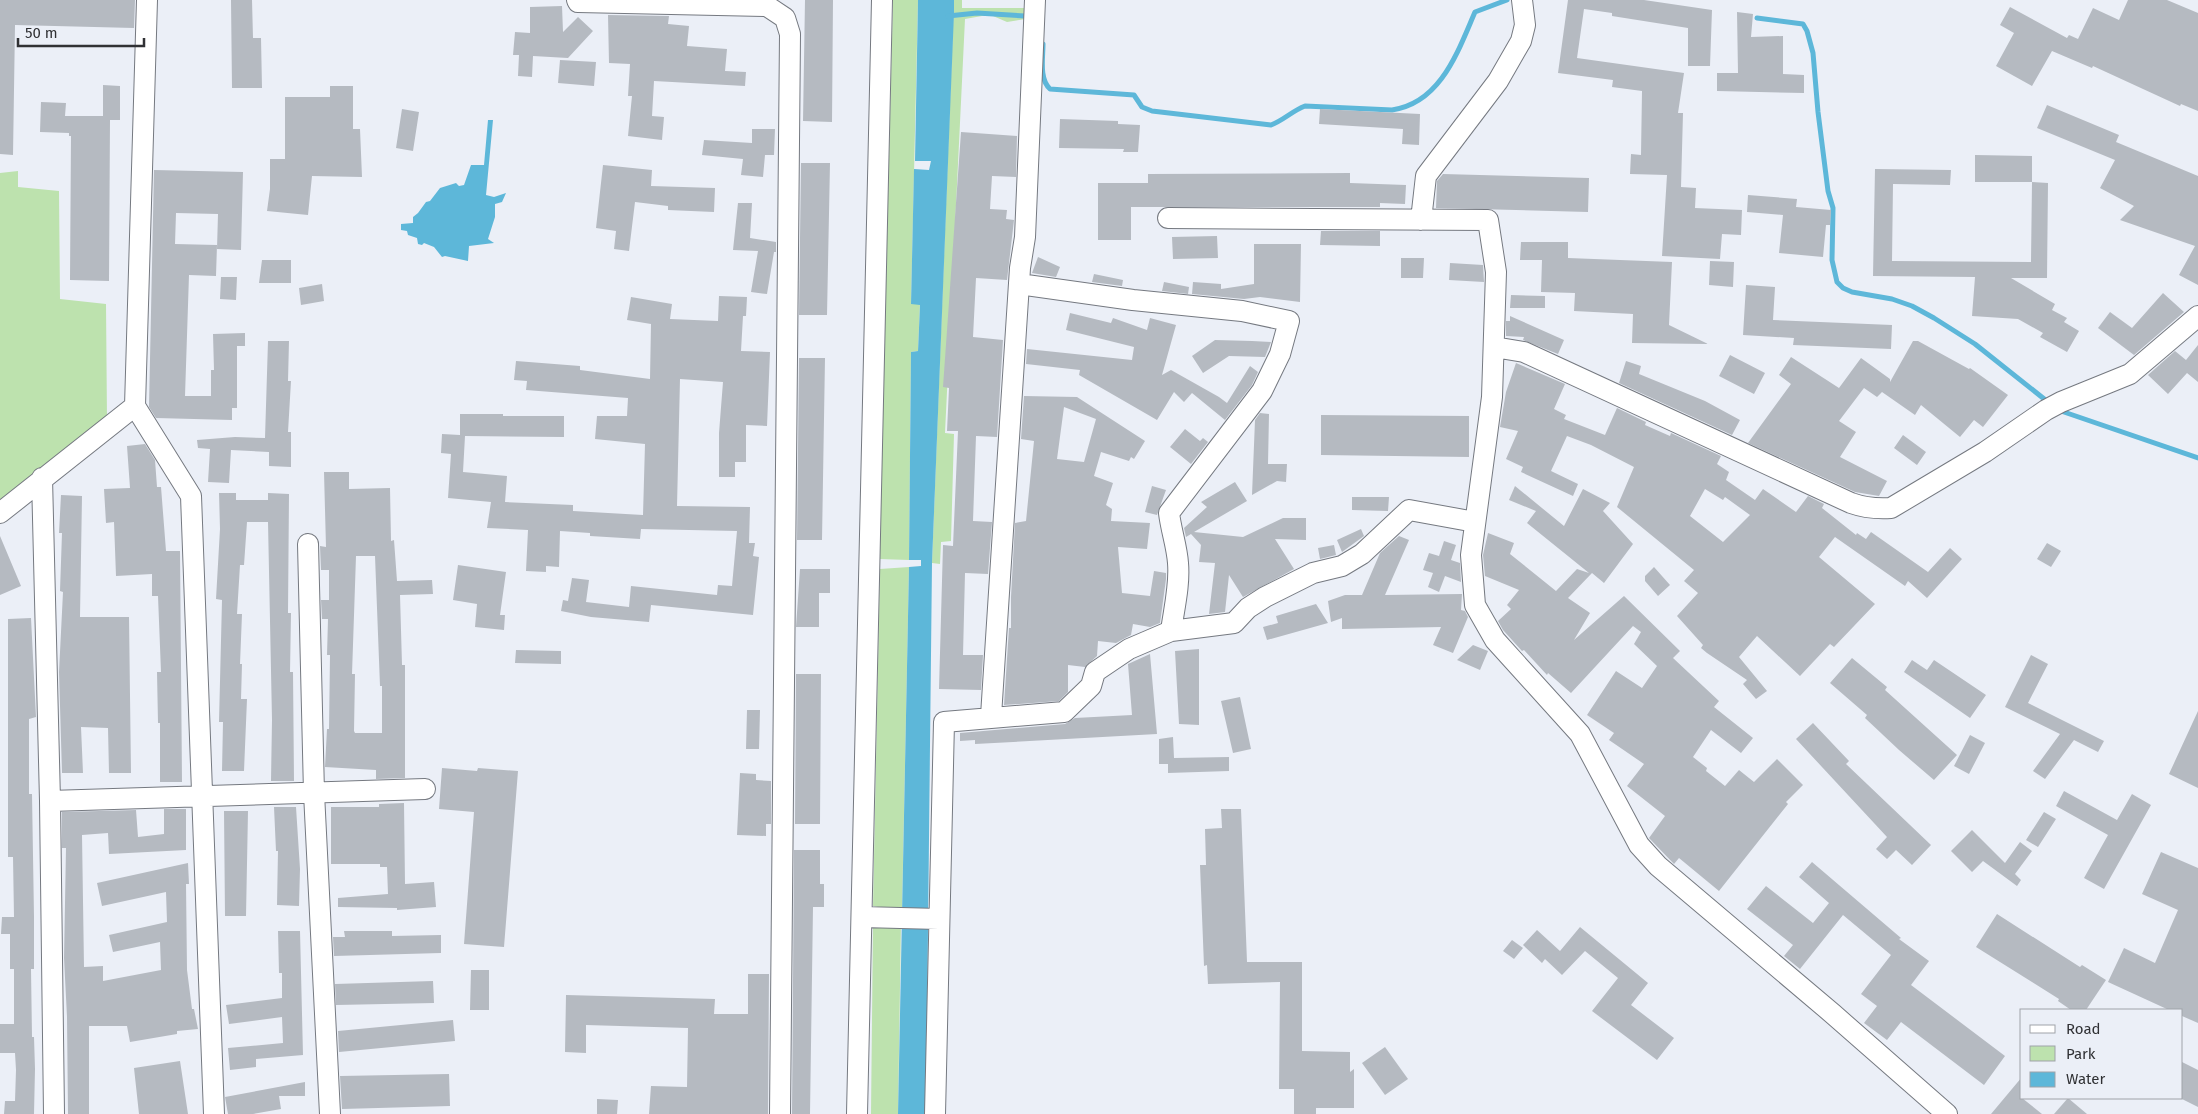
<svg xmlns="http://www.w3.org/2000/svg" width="2198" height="1114" font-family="'Fira Sans',sans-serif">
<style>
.green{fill:#bde2ae}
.water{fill:#5db7d9}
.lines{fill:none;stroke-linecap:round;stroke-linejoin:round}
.stream{stroke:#5db7d9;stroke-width:5}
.building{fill:#b5bac1;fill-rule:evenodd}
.street-casing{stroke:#757980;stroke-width:22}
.street{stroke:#fff;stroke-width:20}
</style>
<rect width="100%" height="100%" fill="#ebeff7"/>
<path class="green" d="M893 0H918L911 304H920L918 351 911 352 909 560 879 559Z
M954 0H962V8H1027L1026 19 1007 22 993 16H982L965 19 945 433 954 434 951 541 941 542 940 564 932 563Z
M18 171V187L59 191 60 299 106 304 107 420 0 502V173Z
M909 567 902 912 873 906 880 569Z
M901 922 898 1114H871L873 923Z"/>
<path class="water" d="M918 0H954V13L932 563 926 1114H898L909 567 921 566V560H909L911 352 918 351 920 305 911 304 914 169 929 170 931 161H915Z
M488 120H493L486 195 494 197 506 193 502 202 495 204V217L488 239 494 243 469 246 468 261 445 256 442 257 434 247 424 243 422 245 418 244 417 238 408 235 407 231 401 230V224L413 223V217L418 213 426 202 430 201 440 188 456 183 459 186 464 185 471 165H484Z"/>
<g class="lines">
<path class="stream" d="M948 16 977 13 1025 16
M1757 18 1803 24 1807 31 1813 53 1818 112 1828 191 1833 208 1832 260 1837 282 1843 288 1852 292 1892 299 1912 306 1934 318 1975 344 2048 402
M1043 44C1043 58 1039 79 1050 89L1134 95 1142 107 1152 111 1271 125C1284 120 1292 111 1305 106L1392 110C1441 103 1458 51 1475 12L1507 0
M2061 411 2198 458"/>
</g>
<path class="building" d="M0 0H135L134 28 15 25 13 155 0 154Z
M231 0H252L253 38H261L262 88H232Z
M805 0H833L832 122 803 121Z
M1568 0H1644L1712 10 1710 66H1688V28L1612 16V13L1584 9 1577 58 1684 73 1678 113H1683L1681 187 1696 188 1695 208 1742 210 1741 235 1722 234 1720 259 1662 256 1667 175 1630 174 1631 154 1641 155 1642 91 1612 87 1613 80 1558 73Z
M2128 0H2167L2198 13V111L2181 104 2180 106 2093 66 2092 68 2052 51 2032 86 1996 66 2014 33 2000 25 2010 7 2067 38 2069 35 2078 39 2093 8 2119 20Z
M562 6 563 32 578 17 593 31 568 58 533 56 532 77 518 76 519 55H513L515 32 530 33V7Z
M1737 12 1753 14 1751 37 1783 36V74L1804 75V93L1717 91V73H1738Z
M608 15 669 16 668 24 689 26 687 46 727 49 725 71 746 72 745 86 654 81 652 116 664 117 662 140 628 136 632 96H628L630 64 609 63Z
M560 60 596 62 594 86 558 83Z
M103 85 120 86V120H110L109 281 70 280 71 136H69V133L40 132 41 102 66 103 65 116H103Z
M330 86H353V129H360L362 177 312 176 308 215 267 211 270 189V159H285V97H330Z
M2047 105 2119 135 2116 142 2198 176V285L2179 275 2195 246 2120 220 2134 206 2100 188 2115 160 2037 128Z
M402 109 419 112 413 151 396 148Z
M1320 109 1420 114 1419 145 1402 144 1403 129 1319 124Z
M1060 119 1118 121V124L1140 125 1138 152H1123L1124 149 1059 148Z
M752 129H775L774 155H765L763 177 741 175 743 159 702 155 704 140 752 143Z
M961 132 1017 136 1016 177 992 176 990 209 1007 210 1006 219 1014 220 1007 280 976 278 973 337 1003 340 997 437 976 436 973 521 992 522 988 574 965 573 963 655H983L981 690 939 689 943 545 953 546 958 431H947L949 388 943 387Z
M1975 155 2032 156V182H1975Z
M801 163H830L827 315H799Z
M603 165 652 170 651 186 715 188 714 212 668 210V206L635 202 629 251 614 249 616 231 596 228Z
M1875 169 1951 170 1950 185 1893 184 1892 261 2031 262 2032 182 2048 183 2047 278H2011L2055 304 2052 310 2067 318 2064 322 2079 331 2067 352 2040 337 2043 333 2018 319 1972 316 1975 277 1873 276Z
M154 170 243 172 241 250 217 249 218 214 176 213 175 244 217 245 216 276 189 275 185 396H211V370H214L213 334 245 333V346H237V408H232V420L156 418 149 407Z
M1350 173V183L1406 185 1405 204 1380 203V207H1131V240H1098V183H1148V174Z
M1443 174 1589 178 1588 212 1436 208 1437 181Z
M1748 195 1797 199 1796 207 1831 210 1830 225H1826L1823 257 1779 253 1783 215 1747 212Z
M738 203H752L750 238 776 242V252H774L767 294 751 292 758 251 733 250Z
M1321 231H1380V246L1320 245Z
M1217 236 1218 258 1173 259 1172 237Z
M1521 242H1568V258L1672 262 1669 325 1708 344 1632 343 1633 314 1574 311 1575 293 1541 292 1542 260H1520Z
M1254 244H1301L1300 302 1260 297 1244 299 1192 294 1193 282 1221 284V289L1254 284Z
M1038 257 1060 267 1056 277 1032 273Z
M1401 258H1424L1423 278H1401Z
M262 260H291V283H259Z
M1710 261 1734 262 1733 287 1709 285Z
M1450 263 1483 265 1484 282 1449 280Z
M1094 274 1123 280 1122 286 1092 282Z
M221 277H237L236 300 220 299Z
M1164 282 1189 287 1188 294 1162 291Z
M322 284 324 301 301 305 299 288Z
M1746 285 1775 287 1773 320 1892 325 1891 349 1793 345 1794 338 1743 335Z
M2163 293 2184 312 2134 355 2098 328 2110 312 2132 328Z
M1511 295 1545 296V308H1510Z
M719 296 747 297 746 316H743L741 351 770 352 767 426 746 425V462H735V477H719V433L723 382 680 379 677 506 750 507 749 543H755L753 556 759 557 753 615 651 605 649 622 591 617 561 611 563 600 568 601 572 578 589 580 586 602 629 607 631 586 717 595 718 585 732 586 737 531 641 529 640 539 590 536V533L560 531 559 567 546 566V572L526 571 528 530 487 528 491 502 448 498 451 454 441 453 442 434 460 435V414H503V416H564V437L465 436 463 472 507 476 505 502 573 505V511L643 515 645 444 595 439 597 416H627L628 398 526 390 527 381 514 380 516 361 580 366V370L650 379 651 324 627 320 631 297 672 304 670 319 718 321Z
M1070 313 1111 323 1113 318 1147 330 1150 318 1176 325 1162 375 1171 370 1219 397 1227 403 1250 366 1258 372 1252 385 1225 420 1192 393 1184 402 1174 392 1157 420 1079 375 1080 370 1026 364 1027 349 1132 360 1134 347 1066 330Z
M1510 316 1564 340 1558 354 1523 340 1524 337 1506 336V321H1510Z
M1215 340 1252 341 1271 342 1265 357 1229 356 1203 373 1192 356Z
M268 341H289L288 381H291L288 432H291V467L269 466V452L231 450 229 483 208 482 210 449 198 448 197 440 235 437 265 438Z
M1913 341H1918L1969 369 1970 368 2008 395 1983 427 1974 420 1960 437 1921 405 1915 415 1882 392 1877 397 1864 388 1839 421 1856 432 1840 457 1887 481 1879 496 1855 492 1748 443 1791 384 1779 375 1791 357 1839 388 1861 358 1890 379V382Z
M2198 345V382L2187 373 2168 394 2148 375 2175 351 2186 360Z
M1730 355 1765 373 1754 394 1719 376Z
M799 358H825L822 540H797Z
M1626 361 1641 366 1639 374 1705 401 1740 420 1732 435 1619 383Z
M1516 363 1565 384 1554 409 1566 415 1564 419 1605 435 1617 408 1646 422 1645 425 1670 436 1671 433 1721 456 1717 464 1729 472 1726 480 1755 500 1763 489 1796 512 1808 496 1824 504 1822 508 1856 535 1857 533 1866 539 1871 532 1928 572 1950 548 1962 559 1927 598 1908 581 1905 586 1835 537 1819 557 1875 604 1834 647 1830 644 1800 676 1757 636 1739 657 1767 691 1756 699 1743 684 1747 680 1707 653 1701 648 1703 645 1677 616 1698 593 1684 581 1694 570 1617 507 1634 467 1591 445 1567 436 1551 471 1578 484 1573 496 1521 472 1523 467 1506 459 1518 431 1500 427 1506 392ZM1705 489 1723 500 1725 497 1750 515 1723 542 1690 516Z
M1024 396 1077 397 1145 441 1134 459 1131 457 1129 461 1101 452 1094 476 1113 483 1106 505 1112 509 1111 521 1150 523 1147 549 1118 547 1122 593 1150 596 1154 571 1166 573V579L1160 623 1150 627 1133 624 1131 635 1116 643 1098 641 1097 656 1085 667 1068 665V692L1059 701 1004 705 1009 628H1011V597L1015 523 1026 521 1034 441 1021 439ZM1064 407 1096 419 1084 462 1057 459Z
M1260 413 1269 414 1268 464H1287L1286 482 1277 481 1252 495 1255 420Z
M1321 415 1469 416V457L1321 455Z
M1185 429 1200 441 1203 438 1208 442 1191 464 1170 447Z
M1903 435 1926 452 1917 465 1894 448Z
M145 444 155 460 157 487H161L166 551H180L182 782H160V723H158L157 672H161L158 596H152V574L116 576 114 522 106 523 104 489 130 488 127 446Z
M324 472H349V489L390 488 391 541 394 540 397 581 432 580 433 594 400 595 402 665H405V778L376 779V770L325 767 327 729H329L330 655H327L328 619H322L321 600H329V570H321L320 546 326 547ZM356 556H375L380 686H382V733H355L354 731 355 674H352Z
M1235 482 1247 501 1194 532 1243 537 1283 518H1306V540L1275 539 1294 569 1243 597 1229 575 1225 612 1209 614 1215 563 1199 562 1201 545 1191 534 1186 537 1184 528 1207 507 1201 502Z
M1152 486 1166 490 1157 515 1145 512Z
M1515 486 1564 526 1583 489 1610 503 1603 511 1633 544 1604 583 1592 573 1568 598 1590 613 1574 640 1624 596 1680 651 1673 658 1719 701 1714 707 1753 738 1741 753 1711 730 1693 757 1707 768 1706 771 1725 786 1739 770 1754 782 1777 759 1803 785 1786 802 1788 804 1719 891 1679 858 1674 864 1649 838 1665 816 1627 786 1644 764 1609 740 1614 733 1587 715 1616 671 1642 688 1657 666 1634 644 1641 632 1633 626 1571 693 1548 673 1547 675 1524 650 1522 651 1503 630 1498 621 1511 609 1507 605 1519 590 1485 576 1483 555 1488 533 1514 543 1510 554 1556 591 1577 569 1589 573 1527 523 1536 511 1509 500Z
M219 493H236V500H268V493L289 494 288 613H291L290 672H293L294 781H271L272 720 268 522H247L244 565H240L237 614H242L240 664H242L241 699H247L244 771H222L223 722H219L222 600 216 599 220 529Z
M61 495 82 496 80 617H129L131 773H109L108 728 81 727 83 773H62L59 672 63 592 60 591 62 533H59Z
M1352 497H1389L1388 511 1352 510Z
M1361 529 1364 536 1342 552 1337 540Z
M0 536 21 586 0 595Z
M1399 536 1409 540 1385 595 1462 594 1461 610 1465 611 1468 617 1453 653 1433 645 1441 627 1342 629V618L1331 622 1328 601 1345 595H1362L1380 553Z
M1444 541 1456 545 1451 560 1460 563 1461 582 1445 576 1439 592 1428 587 1433 573 1423 570 1429 553 1439 556Z
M2047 543 2061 551 2051 567 2037 559Z
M1334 545 1336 555 1320 559 1318 548Z
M458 565 506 572 500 615H505L504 630 475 627 477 604 453 600Z
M1654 567 1670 585 1658 596 1645 581V576Z
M800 569H830V593H819V627H796Z
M1316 604 1328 623 1267 640 1263 627 1278 623 1276 616Z
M31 618 36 717 29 719V794H32L34 917V969H31L32 1037H34L35 1069 34 1114H4L5 1101H15L16 1070 15 1053H0V1024H14V969H10V934H1L2 917H14L13 857H8V619Z
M1473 645 1488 651 1480 670 1457 660Z
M1199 649V725L1179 724 1175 651Z
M516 650 561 651V664L515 663Z
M1150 654 1157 734 975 744V740L960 741V733L1065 724 1075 718 1132 715 1128 664Z
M2031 655 2048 664 2028 703 2104 741 2098 752 2074 740 2045 779 2033 771 2060 734 2005 707Z
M1852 658 1887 687 1885 690 1957 755 1934 780 1899 750 1865 718 1867 715 1830 683Z
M1912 660 1927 670 1934 660 1986 695 1970 718 1904 672Z
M796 674H821L820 824H795Z
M1240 697 1251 749 1233 753 1221 701Z
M747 710H760L759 749H746Z
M2198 711V788L2169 774Z
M1813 723 1849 761 1846 764 1931 845 1912 865 1896 850 1887 859 1876 849 1887 837 1796 739Z
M1970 735 1985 743 1969 774 1954 766Z
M1173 737 1174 758 1229 757V771L1168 773V764H1159V739Z
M442 768 477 771 478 768 518 771 504 947 464 944 474 812 439 809Z
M740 773 756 774V780L771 781V824H766V836L737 835Z
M2064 791 2117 820 2132 794 2151 805 2104 889 2084 878 2108 835 2056 806Z
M404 803 405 884 434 882 436 907 397 910V908L338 907V898L388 894 387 867H380V864H331V807H379V804Z
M274 807H296L300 869 299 906 277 905 278 851H276Z
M164 809H186V850L109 854 108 833 82 835 84 967 103 966V981L161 970 160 942 113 952 109 935 167 922 166 892 102 906 97 883 188 863 189 884H186L187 970 192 1009H194L198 1029 177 1031V1034L130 1042 127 1026H89V1114H68L67 1017 64 958 66 848H62V812L136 810 138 837 164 834Z
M1221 809H1241L1247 962H1302V1051L1350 1052V1072L1354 1069V1108H1316V1114H1294V1089H1279L1280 982 1208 984 1207 965 1204 966 1200 865H1206L1205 829 1222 828Z
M224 811H248L246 916H225Z
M2044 812 2056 819 2038 847 2026 840Z
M1972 830 2005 863 2020 842 2032 851 2015 874 2021 880 2017 886 1983 861 1972 872 1951 851Z
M794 850H820V884H824V907H813L810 1114H792Z
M2161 852 2198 868V1023L2182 1016V1010H2169L2108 982 2124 948 2155 963 2178 910 2142 894Z
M1812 862 1901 938 1899 939 1929 961 1911 985 2005 1056 1984 1085 1901 1022 1887 1040 1864 1023 1877 1006 1861 994 1891 955 1843 915 1800 969 1784 956 1793 945 1747 909 1766 886 1813 923 1829 903 1799 877Z
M1997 914 2080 967 2082 965 2106 980 2086 1010H2071L2058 1001 2059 999 1976 947Z
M1580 927 1648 983 1631 1005 1674 1038 1657 1060 1592 1011 1618 978 1585 951 1562 975 1545 959 1542 963 1523 945 1537 930 1560 951Z
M278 931H300L303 1055 256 1059V1067L230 1070 228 1048 283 1043 282 1017 229 1024 226 1005 282 998V973H279Z
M344 931H392V936L441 935V953L334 956 333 937H345Z
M1512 940 1523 948 1514 959 1503 951Z
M471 970H489V1010H470Z
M748 974H769L768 1114H649L651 1086 687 1087 688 1028 586 1025V1053L565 1052 566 995 715 999 714 1014H748Z
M433 981 434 1003 336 1005 335 984Z
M453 1020 455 1041 339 1052 338 1031Z
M1385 1047 1408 1079 1385 1095 1362 1063Z
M180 1061 188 1114H139L134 1068Z
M2182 1062 2198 1070V1107L2182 1099Z
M449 1074 450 1106 342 1109 340 1076Z
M2022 1077V1098L2042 1114H1991Z
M305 1082V1096H279L281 1109 253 1114H228L225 1097Z
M2068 1098 2087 1114H2054Z
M597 1099 618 1100 617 1114H597Z"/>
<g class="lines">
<g class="street-casing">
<path id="street" d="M147 0 135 406 191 496 214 1114
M577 0 578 2 767 6 785 18 790 34 780 1114
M1168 218 1488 220 1496 272 1492 397 1471 555 1475 605 1495 640 1580 734 1639 845 1658 866 1833 1014 1947 1114
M1421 220 1426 176 1498 81 1521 41 1525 25 1522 0
M1019 284 1133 300 1242 311 1289 321 1280 354 1262 391 1169 513C1171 530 1177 547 1178 563 1180 585 1174 609 1171 631
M1494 347 1524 352 1851 503C1865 508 1876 509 1891 508L1985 452 2046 410 2061 402 2130 374 2198 316
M42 478 50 801 54 1114
M0 513 135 406
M308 544 314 793 330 1114
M991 716 1020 268 1025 237 1035 0
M50 801 425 789
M862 917 939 919
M857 1114 882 0
M935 1114 944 722 1064 712 1091 686 1095 672 1129 649 1171 631 1234 623 1248 608 1265 597 1313 573 1342 566 1362 554 1409 510 1475 522"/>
</g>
<use href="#street" class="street"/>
</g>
<rect x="2020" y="1009" width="162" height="90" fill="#ebeff7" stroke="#a0a3a9"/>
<rect x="2030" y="1025" width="25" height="8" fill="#ffffff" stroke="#a0a3a9"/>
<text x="2066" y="1034" font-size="15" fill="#303134">Road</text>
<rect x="2030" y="1046" width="25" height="15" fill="#bde2ae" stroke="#a0a3a9"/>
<text x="2066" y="1059" font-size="15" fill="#303134">Park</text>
<rect x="2030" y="1072" width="25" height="15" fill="#5db7d9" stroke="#a0a3a9"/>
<text x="2066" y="1084" font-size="15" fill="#303134">Water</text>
<path d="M18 38v8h126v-8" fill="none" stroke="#303134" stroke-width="2.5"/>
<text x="25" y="38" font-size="15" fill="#303134" stroke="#ebeff7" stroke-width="4" paint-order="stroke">50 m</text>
</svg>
